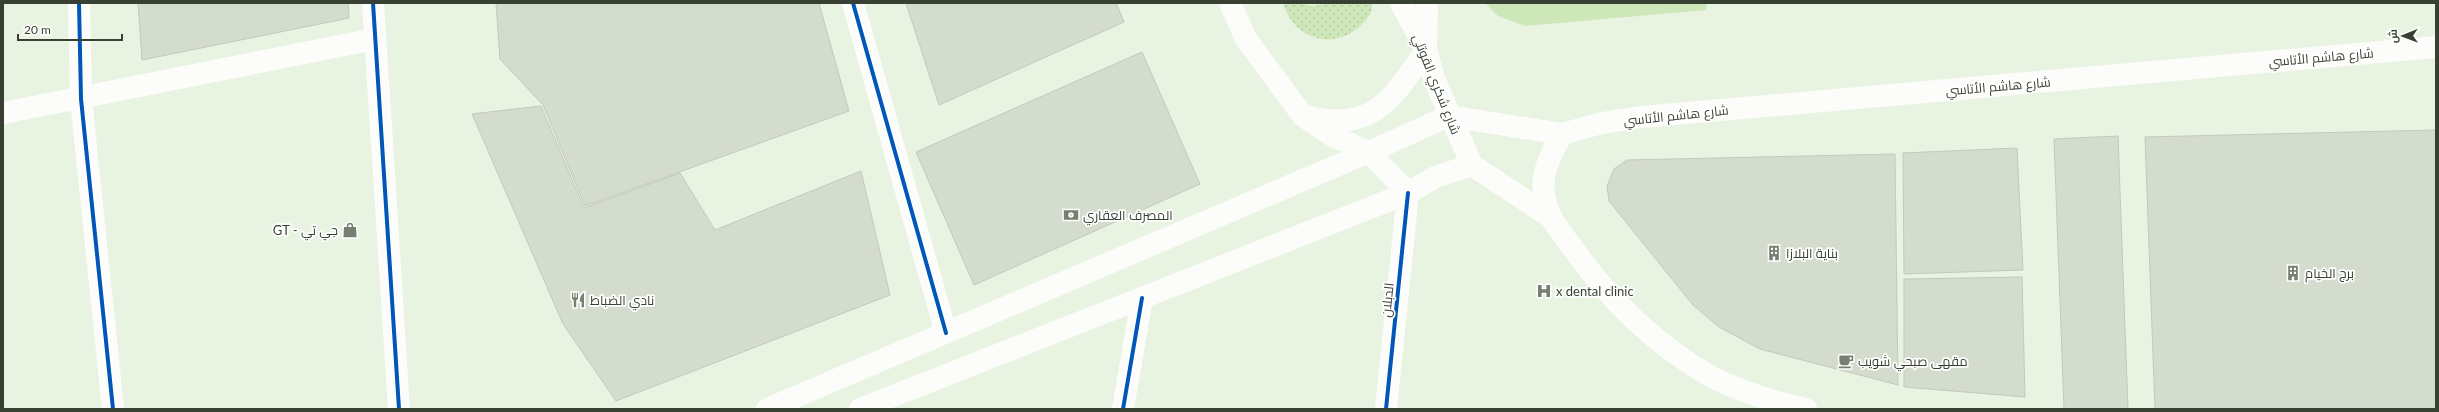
<svg xmlns="http://www.w3.org/2000/svg" width="2439" height="412" font-family="Lato,Cairo,sans-serif">
<style>
.grass{fill:url(#grass-dots)}
.park{fill:#cee7b8}
.building{fill:#d4dcce;stroke:#c2cabc}
.lines{fill:none;stroke-linecap:round;stroke-linejoin:round}
.street{stroke:#fcfdfa;stroke-width:22}
.secondary{stroke:#fcfdfa;stroke-width:22}
.cycleway-casing{stroke:#fff;stroke-width:6}
.cycleway{stroke:#0057b8;stroke-width:4}
.labels{text-anchor:middle;dominant-baseline:central;stroke-width:3.5;stroke-linejoin:round;paint-order:stroke}
.street-label{font-size:13px;fill:#384033;stroke:#fff}
.poi-label{font-size:13px;fill:#384033;stroke:#fff;text-anchor:start}
</style>
<defs>
<pattern id="grass-dots" width="8" height="8" patternUnits="userSpaceOnUse"><rect width="8" height="8" fill="#cee7b8"/><path d="M2 2h.1M6 6h.1" fill="none" stroke="#b2c79f" stroke-width="1.8" stroke-linecap="round"/></pattern>
</defs>
<rect width="100%" height="100%" fill="#e9f3e1"/>
<path class="grass" d="M1283 3H1301L1311 6 1330 3H1372C1373 11 1368 19 1362 24 1335 52 1294 40 1283 3Z"/>
<path class="park" d="M1485 3H1707L1706 10 1525 26 1498 16Z"/>
<path class="building" d="M138 3H348L349 18 142 60Z
M496 3H819L849 111 585 206 543 105 500 59Z
M906 3H1116L1124 22 939 105Z
M1142 52 1200 184 974 285 916 152Z
M541 106 584 208 680 173 715 230 861 171 890 295 616 401 563 324 472 114Z
M2436 130V409H2155L2145 137Z
M2118 136 2128 409H2064L2054 139Z
M2017 148 2023 270 1904 274 1903 153Z
M1895 154 1898 385 1760 349 1719 327 1693 305 1609 201 1607 186 1614 169 1627 160Z
M2022 277 2025 397 1904 387V279Z"/>
<g class="lines">
<path class="street" d="M79 3 81 99 113 409
M373 3 399 409
M853 3 946 333
M1426 50 1427 3
M3 113 375 39
M1123 409 1142 298
M1386 409 1408 193"/>
<path class="secondary" d="M1230 3 1246 39 1303 116 1333 136 1369 152 1408 193
M1401 3 1426 50 1434 79 1472 165
M1310 117C1374 133 1394 96 1426 50
M1562 134C1551 154 1539 175 1545 199 1549 219 1563 235 1575 251 1610 301 1658 347 1712 377 1741 392 1774 402 1806 409
M767 409 1369 152 1449 116 1562 134 1602 123 1641 117 2436 47
M860 409 1408 193 1435 177 1472 165 1552 218"/>
<g class="cycleway-casing">
<path id="cycleway" d="M79 3 81 99 113 409
M373 3 399 409
M853 3 946 333
M1123 409 1142 298
M1386 409 1408 193"/>
</g>
<use href="#cycleway" class="cycleway"/>
</g>
<defs>
<g id="bank-bare" transform="scale(1.2)"><path d="M-6-4H6V4H-6ZM0-2.3a2.3 2.3 0 1 0 0 4.6a2.3 2.3 0 1 0 0-4.6Z" fill="#767f70" stroke="#fff" stroke-width="2.5" paint-order="stroke"/></g>
<g id="shop-bare" transform="scale(1.2)"><path d="M-5-2.5h2.3a2.7 3.5 0 0 1 5.4 0H5L5.5 6h-11ZM-1.5-2.5h3a1.5 2.3 0 0 0-3 0Z" fill="#767f70" stroke="#fff" stroke-width="2.5" paint-order="stroke"/></g>
<g id="building-bare" transform="scale(1.2)"><path d="M-4-6H4V6H1V3H-1V6H-4ZM-2.5-4.3h1.7v1.8h-1.7ZM.8-4.3h1.7v1.8H.8ZM-2.5-1h1.7V.8h-1.7ZM.8-1h1.7V.8H.8Z" fill="#767f70" stroke="#fff" stroke-width="2.5" paint-order="stroke"/></g>
<g id="hospital-bare" transform="scale(1.2)"><path d="M-5-5h3v3.5h4V-5h3V5h-3V1.5h-4V5h-3Z" fill="#767f70" stroke="#fff" stroke-width="2.5" paint-order="stroke"/></g>
<g id="restaurant-bare" transform="scale(1.2)"><path d="M-5-6h1v4h1v-4h1v4h1v-4h1v5L-1.5 .5V6h-2V.5L-5-1ZM5-6V6H3V1.5H1.5Q1.5-4 5-6Z" fill="#767f70" stroke="#fff" stroke-width="2.5" paint-order="stroke"/></g>
<g id="cafe-bare" transform="scale(1.2)"><path d="M-5.5-4.5H6V0H3Q3 3.5 0 3.5H-2.5Q-5.5 3.5-5.5 0ZM3-3.2v2h1.7v-2ZM-6 4.5H4V6H-6Z" fill="#767f70" stroke="#fff" stroke-width="2.5" paint-order="stroke"/></g>
</defs>
<g fill-rule="evenodd">
<use href="#bank-bare" x="1071" y="215"/>
<use href="#shop-bare" x="350" y="230"/>
<use href="#building-bare" x="1774" y="253"/>
<use href="#building-bare" x="2293" y="273"/>
<use href="#hospital-bare" x="1544" y="291"/>
<use href="#restaurant-bare" x="578" y="300"/>
<use href="#cafe-bare" x="1846" y="361"/>
</g>
<g class="labels">
<g class="street-label">
<text transform="translate(2321 57) rotate(-5)">شارع هاشم الأتاسي</text>
<text transform="translate(1437 84) rotate(68)">شارع شكري القوتلي</text>
<text transform="translate(1998 86) rotate(-5)">شارع هاشم الأتاسي</text>
<text transform="translate(1676 115) rotate(-6)">شارع هاشم الأتاسي</text>
<text transform="translate(1387 300) rotate(-84)">الدبلان</text>
</g>
<g class="poi-label">
<text x="1083" y="215">المصرف العقاري</text>
<text x="338" y="230" text-anchor="end">GT - جي تي</text>
<text x="1786" y="253">بناية البلازا</text>
<text x="2305" y="273">برج الخيام</text>
<text x="1556" y="291">x dental clinic</text>
<text x="590" y="300">نادي الضباط</text>
<text x="1858" y="361">مقهى صبحي شويب</text>
</g>
</g>
<rect width="2439" height="412" fill="none" stroke="#384033" stroke-width="8"/>
<g transform="translate(2403 36) rotate(269)" stroke="#ffffff" stroke-width="3" paint-order="stroke">
<path d="M0-3L7 15L0 10L-7 15Z" fill="#384033"/>
<text y="-6" font-size="11" font-weight="bold" text-anchor="middle" fill="#384033">ش</text>
</g>
<path d="M18 34v6h104v-6" fill="none" stroke="#384033" stroke-width="2"/>
<text x="24" y="34" font-size="12" fill="#384033" stroke="#ffffff" stroke-width="3" paint-order="stroke">20 m</text>
</svg>
